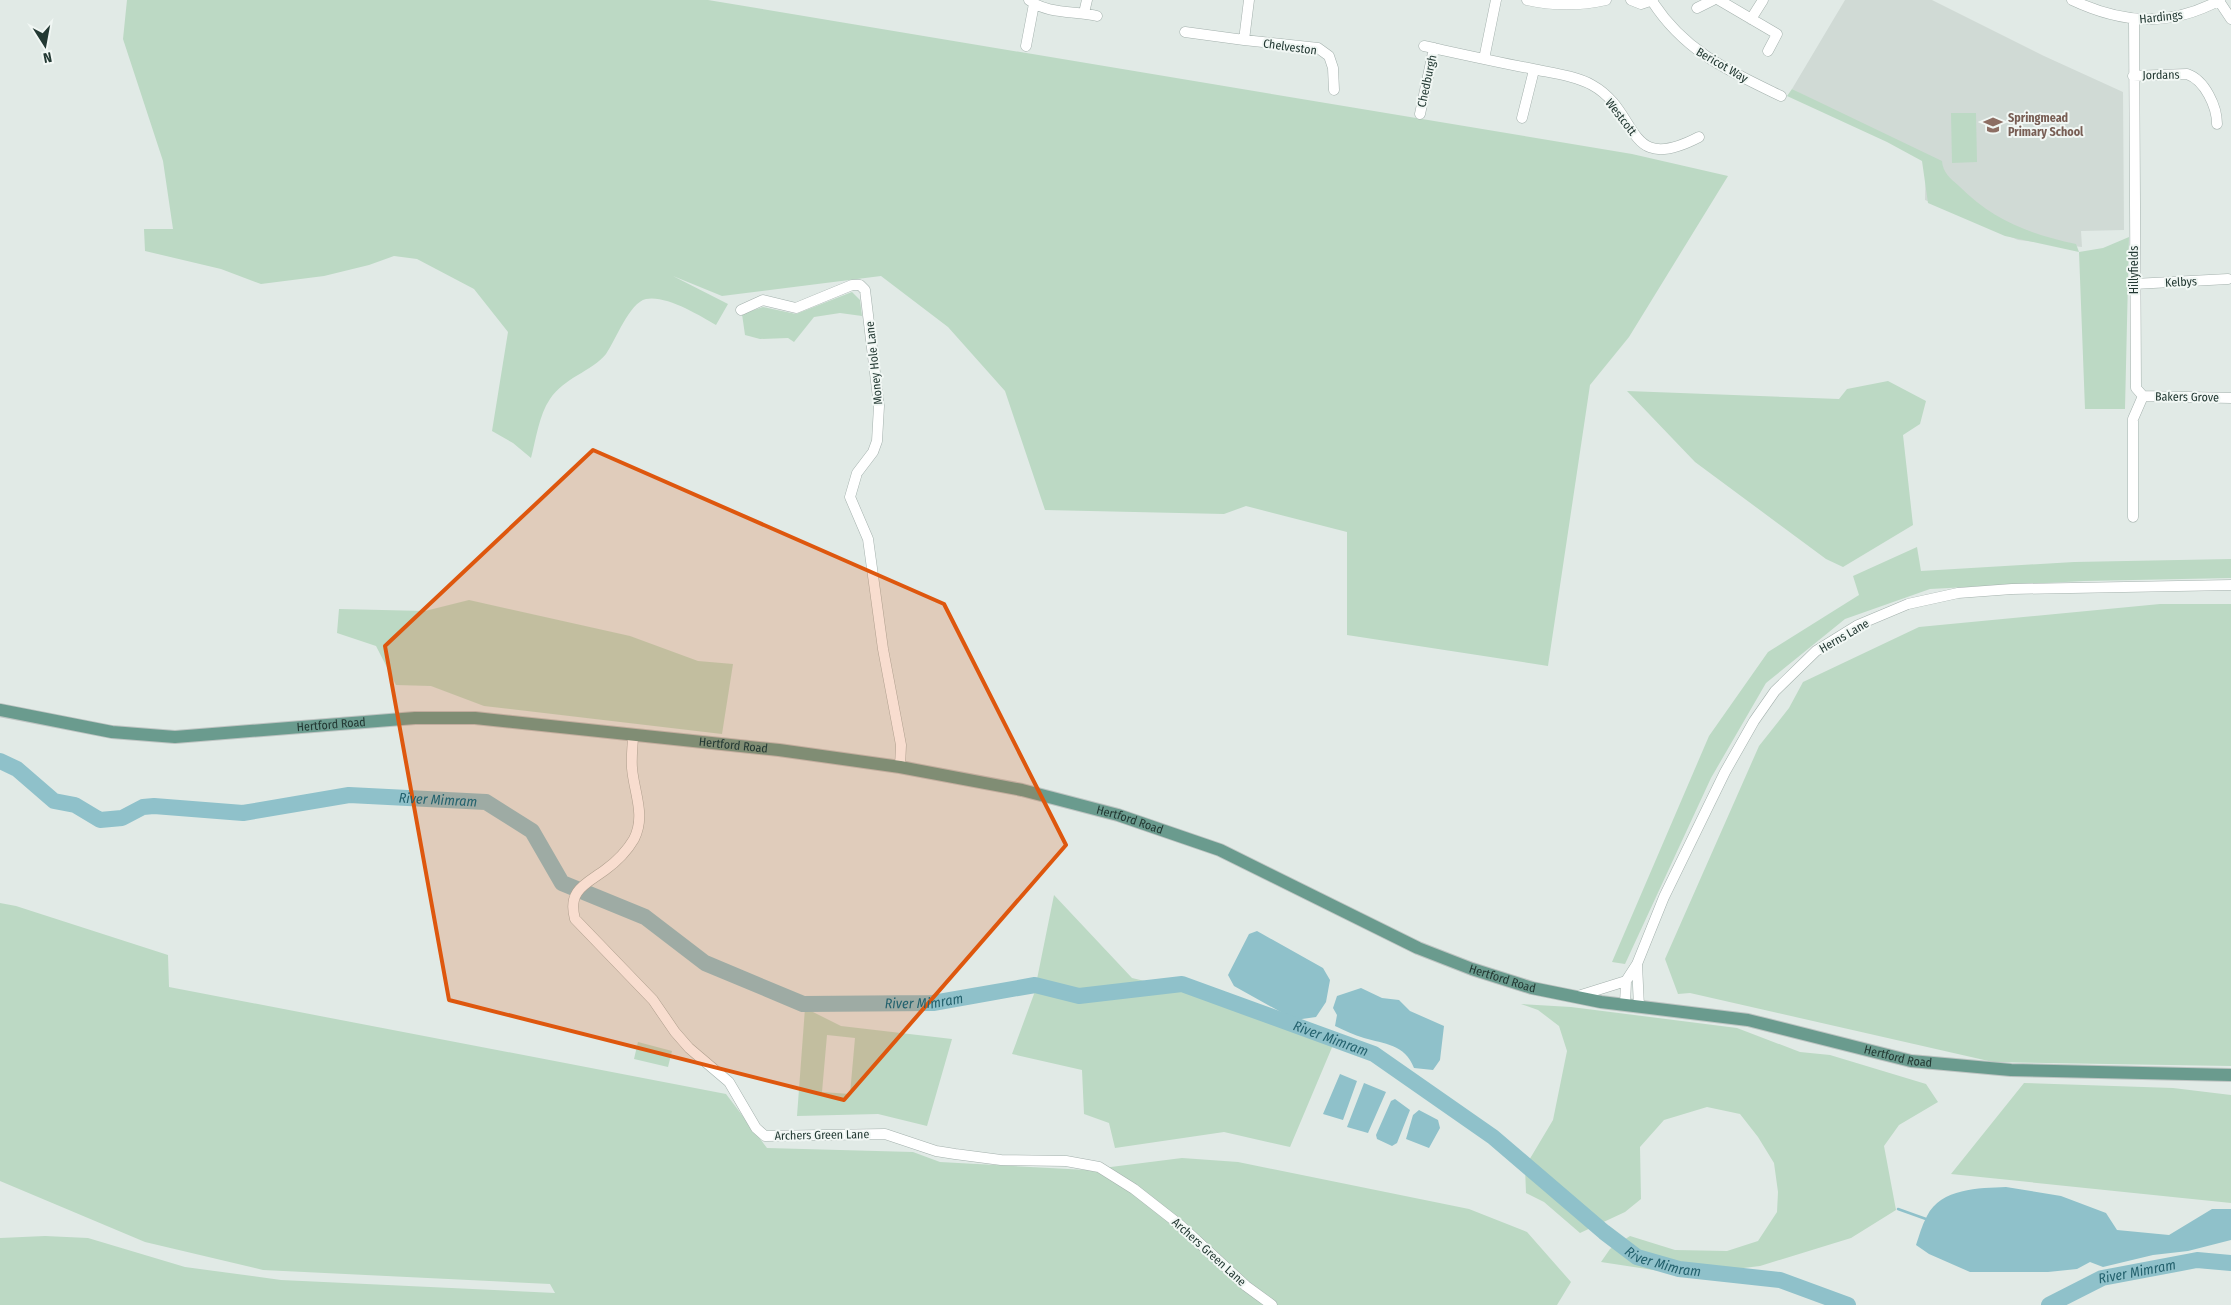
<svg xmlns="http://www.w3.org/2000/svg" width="2231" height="1305" font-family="'Fira Sans Condensed',sans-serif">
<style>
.built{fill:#d0dad5}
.green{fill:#bcd9c4;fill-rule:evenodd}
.water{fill:#8fc1ca}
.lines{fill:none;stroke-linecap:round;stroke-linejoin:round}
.stream{stroke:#8fc1ca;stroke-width:2.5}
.river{stroke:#8fc1ca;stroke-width:16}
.minor-casing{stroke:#a4b1ad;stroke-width:11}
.major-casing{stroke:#bdc4c2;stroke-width:14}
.minor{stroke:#fff;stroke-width:10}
.major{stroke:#6a9b8e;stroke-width:12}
.marked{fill:#de570e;fill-opacity:0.2;stroke:#de570e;stroke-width:4;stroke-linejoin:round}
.labels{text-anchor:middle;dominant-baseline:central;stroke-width:4;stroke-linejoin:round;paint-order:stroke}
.street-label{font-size:12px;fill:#233933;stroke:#f1f7f4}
.education-label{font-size:12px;font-weight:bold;fill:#785e54;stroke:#f1f7f4;text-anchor:start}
.water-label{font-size:14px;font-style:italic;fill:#24626e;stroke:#f1f7f4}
</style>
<rect width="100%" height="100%" fill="#e1eae6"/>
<path class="built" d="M1845 0H1932L2044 56 2123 92 2124 230 2081 231 2082 247 2018 240 1925 200 1926 158 1792 89Z"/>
<path class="green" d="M127 0H708L1632 154 1728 176 1629 337 1590 385 1548 666 1347 635V532L1246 506 1224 514 1045 510 1005 391 948 327 881 276 722 296 673 276 728 304 716 325C699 315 666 295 646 299 629 303 616 340 606 354 591 372 565 377 550 399 539 415 536 439 531 458L513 443 492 431 508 332 474 289 417 259 394 256 369 265 324 276 261 284 221 269 145 251 144 229H173L163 161 123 39Z
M1792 89 1942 161C1943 173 1950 178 1959 186 1993 220 2029 234 2076 244L2079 252 2103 248 2129 237 2125 409H2085L2079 252 2005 236 1928 203 1922 161 1887 142 1787 96Z
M1951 113H1976L1977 162 1952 163Z
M852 292 860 300 862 316 840 313 814 317 794 342 788 338 760 339 745 335 742 314 763 307 796 314Z
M1888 381 1926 401 1920 424 1903 435 1913 525 1843 567 1826 559 1695 462 1627 391 1839 399 1847 389Z
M1917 547 1921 571 2074 562 2231 559V578L2084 581 1930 589 1845 619 1766 683 1711 778 1625 964 1612 962 1709 736 1768 652 1859 595 1853 576Z
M469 600 630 636 698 661 733 664 722 734 484 706 431 686 396 685 376 646 337 633 339 609 425 611Z
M2160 604H2231V1066L1993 1062 1690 993 1678 994 1665 959 1759 746 1789 708 1803 682 1919 627Z
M1054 895 1132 978 1204 995 1333 1045 1290 1147 1224 1132 1115 1148 1109 1123 1084 1114 1082 1070 1012 1054 1034 994Z
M0 903 16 906 168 955 169 987 726 1094 767 1148 913 1152 940 1162 1087 1170 1182 1158 1238 1162 1469 1209 1527 1232 1571 1282 1557 1305H0V1238L45 1236 88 1238 185 1267 281 1280 555 1293 550 1284 263 1270 145 1242 0 1181Z
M1521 1004 1571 1007 1737 1028 1800 1052 1830 1055 1926 1084 1938 1102 1899 1125 1884 1146 1896 1210 1851 1238 1760 1266 1686 1275 1601 1262 1610 1249 1630 1236 1675 1250 1727 1251 1758 1241 1777 1212 1778 1192 1774 1163 1758 1137 1740 1114 1707 1107 1664 1120 1640 1147 1641 1199 1625 1212 1580 1233 1544 1202 1526 1193 1525 1167 1553 1120 1567 1051 1559 1026 1538 1010Z
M805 1008 841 1026 952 1039 927 1126 878 1114 797 1116ZM827 1035 855 1038 850 1094 822 1092Z
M638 1042 672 1051 668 1067 634 1059Z
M2024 1083 2173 1088 2231 1095V1203L1951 1174Z"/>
<path class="water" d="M1257 931 1323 968 1330 980 1326 1002 1316 1017 1295 1020 1234 986 1228 975 1249 934Z
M1361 988 1382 998 1399 1000 1410 1011 1444 1026 1440 1060 1433 1070 1414 1068C1405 1044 1384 1044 1364 1038 1354 1035 1344 1030 1335 1026L1337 1015 1333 1008 1337 996Z
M1340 1074 1357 1081 1343 1120 1323 1114Z
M1364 1083 1386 1092 1368 1133 1347 1127Z
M1395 1099 1410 1110 1397 1143 1392 1146 1377 1139 1376 1135 1391 1101Z
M1419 1110 1438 1120 1440 1128 1429 1148 1406 1139 1413 1115Z
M2006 1187 2061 1196 2106 1213 2117 1230 2169 1235 2212 1209H2231V1240L2188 1251 2153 1255 2103 1267 2090 1262 2077 1269 2048 1272H1970L1929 1254 1916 1245C1919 1236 1922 1225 1927 1216 1941 1188 1979 1188 2006 1187Z"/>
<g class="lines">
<path class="stream" d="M1898 1209 1926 1219"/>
<g class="river">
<path id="s1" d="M0 761 17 769 54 801 75 805 100 820 122 818 143 807 154 806 243 813 349 795 486 802 532 831 562 883 645 917 705 963 803 1004 933 1003 1035 985 1079 996 1182 984 1374 1054 1493 1137 1604 1232 1637 1257 1679 1269 1780 1280 1848 1305"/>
<path id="s2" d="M2049 1305 2102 1278 2197 1260 2231 1263"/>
</g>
<g class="minor-casing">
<path id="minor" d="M1029 0C1046 14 1077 11 1097 16
M1249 0 1244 40 1318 48 1329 56 1333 68 1334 90
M1527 0C1554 6 1579 6 1606 0
M1631 0 1641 4 1653 0
M1719 0 1777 34 1768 51
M2072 0C2123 24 2170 27 2220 0
M1652 1C1685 52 1729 71 1781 96
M2219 1 2231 19
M1697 8 1713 0
M1084 13 1087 0
M1751 19 1763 0
M2134 19 2136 388 2143 396
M1185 32 1244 40
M1026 46 1034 4
M1424 46C1461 54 1497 62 1533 69 1552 73 1576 76 1592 85 1641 112 1624 176 1699 137
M1484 59 1496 0
M2133 76 2187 74C2205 80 2217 107 2217 124
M1420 114 1434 48
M1522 118 1534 70
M2134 284 2228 279
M741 310 763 300 796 308 852 285H860L865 290 879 406 877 441 873 452 857 473 850 497 868 539 883 649 901 745 900 767
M2143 396 2231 398
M2133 517V419L2143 396
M633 734C633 745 631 757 632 768 634 793 646 815 634 839 627 851 616 862 605 870 586 884 567 890 575 919L653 1000 675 1032 689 1048 729 1082 756 1128 765 1136 885 1134 936 1151 955 1154 1001 1160 1066 1161 1099 1167 1134 1189 1180 1225 1246 1286 1272 1305
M1637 964 1639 1007
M1578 996 1626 981
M1625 1005 1626 981 1637 964 1664 897 1725 772 1754 721 1775 691 1816 651 1858 625 1908 604 1958 593 2012 589 2231 585"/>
</g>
<g class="major-casing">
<g id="major">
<path id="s3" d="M0 710 112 732 175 737 415 718H475L779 750 900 767 1022 790 1118 815 1220 850 1418 948 1472 969 1532 988 1601 1002 1748 1020 1911 1061 2011 1070 2231 1075"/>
</g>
</g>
<use href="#minor" class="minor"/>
<use href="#major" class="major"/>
</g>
<path class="marked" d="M593 450 944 604 1066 845 844 1100 449 1000 385 646Z"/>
<defs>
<g id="school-bare" transform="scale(1.5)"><path d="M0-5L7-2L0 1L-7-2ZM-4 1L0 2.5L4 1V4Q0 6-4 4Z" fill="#8d6e63" stroke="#f1f7f4" stroke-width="2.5" paint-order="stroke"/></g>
</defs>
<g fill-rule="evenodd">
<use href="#school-bare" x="1993" y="125"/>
</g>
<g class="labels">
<g class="street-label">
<text transform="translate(2161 17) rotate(-6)">Hardings</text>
<text transform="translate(1290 47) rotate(8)">Chelveston</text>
<text transform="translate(1722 65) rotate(30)">Bericot Way</text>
<text transform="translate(2161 75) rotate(-1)">Jordans</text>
<text transform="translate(1427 81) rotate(-78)">Chedburgh</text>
<text transform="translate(1621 117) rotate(52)">Westcott</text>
<text transform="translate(2134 270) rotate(-90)">Hillyfields</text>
<text transform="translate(2181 282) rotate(-3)">Kelbys</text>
<text transform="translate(874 363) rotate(-96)">Money Hole Lane</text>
<text transform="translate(2187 397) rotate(1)">Bakers Grove</text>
<text transform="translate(1844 636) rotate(-30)">Herns Lane</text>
<text stroke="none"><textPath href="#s3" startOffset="334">Hertford Road</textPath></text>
<text stroke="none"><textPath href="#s3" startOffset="738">Hertford Road</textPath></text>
<text stroke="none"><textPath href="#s3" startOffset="1142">Hertford Road</textPath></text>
<text stroke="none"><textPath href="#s3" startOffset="1548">Hertford Road</textPath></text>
<text stroke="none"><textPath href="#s3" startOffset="1952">Hertford Road</textPath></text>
<text transform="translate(822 1135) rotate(-1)">Archers Green Lane</text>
<text transform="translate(1209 1252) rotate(42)">Archers Green Lane</text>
</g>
<g class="education-label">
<text x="2008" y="118">Springmead<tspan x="2008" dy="14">Primary School</tspan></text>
</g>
<g class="water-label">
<text stroke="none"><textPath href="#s1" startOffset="461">River Mimram</textPath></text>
<text stroke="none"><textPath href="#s1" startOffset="1016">River Mimram</textPath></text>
<text stroke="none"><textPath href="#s1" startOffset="1436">River Mimram</textPath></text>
<text stroke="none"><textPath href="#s1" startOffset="1841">River Mimram</textPath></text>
<text stroke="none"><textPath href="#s2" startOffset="95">River Mimram</textPath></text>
</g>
</g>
<g transform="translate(45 45) rotate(169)" stroke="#f1f7f4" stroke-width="4" paint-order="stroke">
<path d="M0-4L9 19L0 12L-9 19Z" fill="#233933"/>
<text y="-8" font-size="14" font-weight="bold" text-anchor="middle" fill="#233933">N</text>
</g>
</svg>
